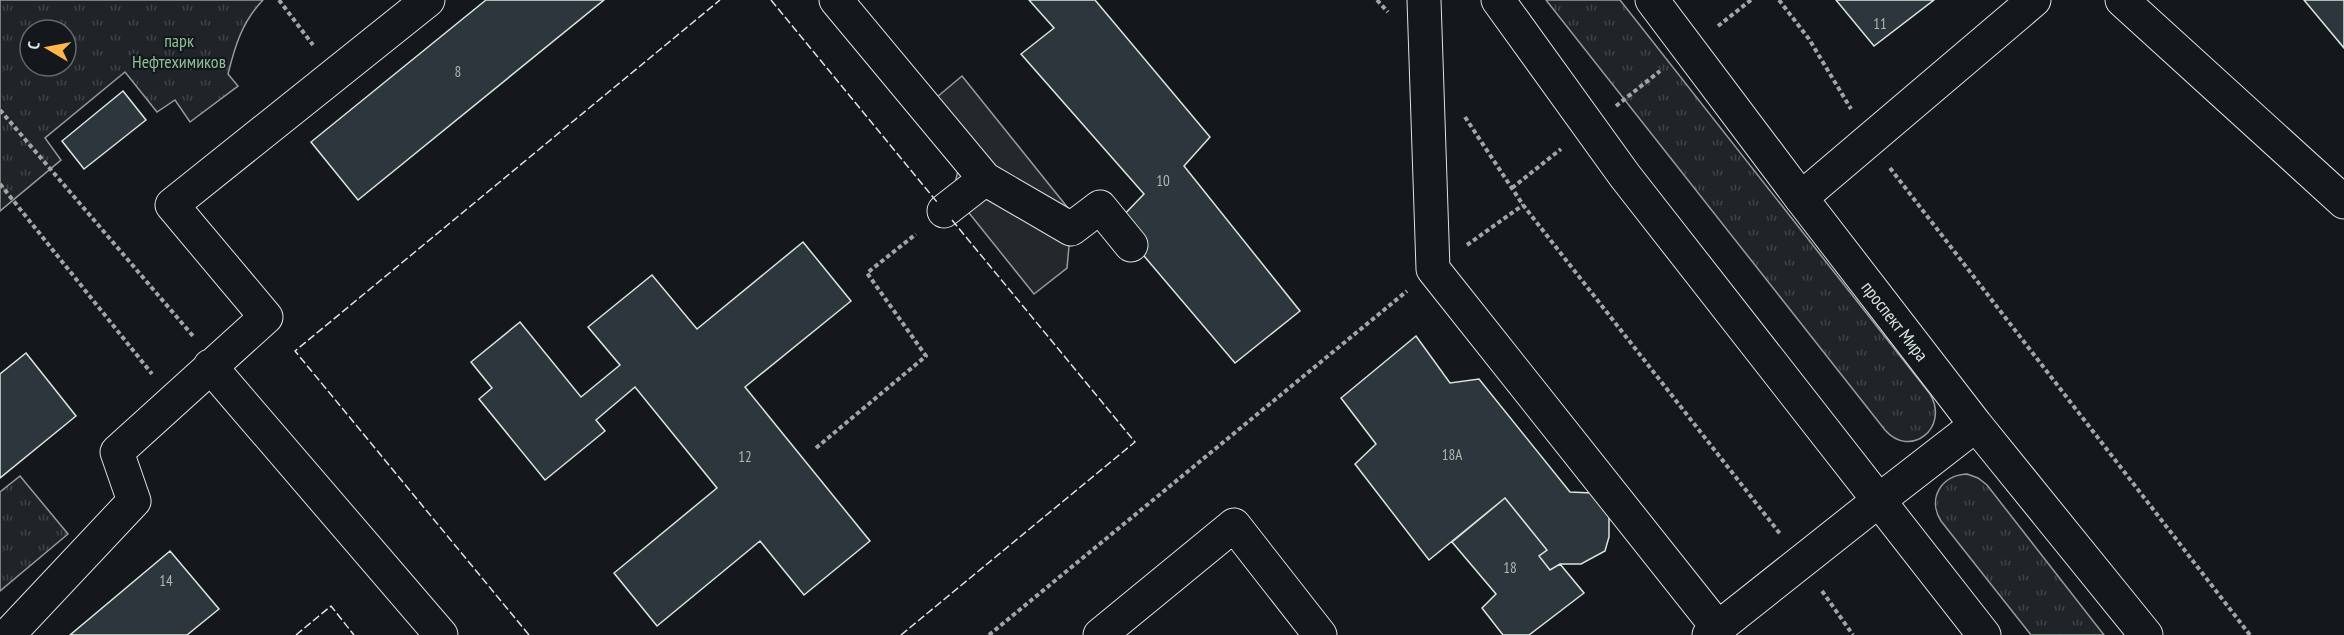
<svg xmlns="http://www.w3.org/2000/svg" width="2344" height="635" font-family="'PT Sans Narrow',sans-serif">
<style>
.grass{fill:url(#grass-tufts);stroke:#939e99;stroke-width:1.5;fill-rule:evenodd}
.parking{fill:#24282b;stroke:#939e99;stroke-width:1.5}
.building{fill:#2c363c;stroke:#d8e6dc;stroke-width:1.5}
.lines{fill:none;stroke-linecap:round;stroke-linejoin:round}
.minor-casing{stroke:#d8e6dc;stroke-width:35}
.major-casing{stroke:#d8e6dc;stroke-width:35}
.path{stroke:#9da8a2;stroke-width:4;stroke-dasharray:4.5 3;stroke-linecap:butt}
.minor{stroke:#14181c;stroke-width:33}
.major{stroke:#14181c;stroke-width:33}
.fence{stroke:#d8e6dc;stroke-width:1.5;stroke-dasharray:8 3;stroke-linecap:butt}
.labels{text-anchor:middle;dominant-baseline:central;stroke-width:4.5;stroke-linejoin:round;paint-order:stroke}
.number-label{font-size:15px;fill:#adbab4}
.park-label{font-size:18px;fill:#8ac095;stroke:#14181c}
.street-label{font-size:18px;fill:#d8e6dc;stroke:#14181c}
</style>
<defs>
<pattern id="grass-tufts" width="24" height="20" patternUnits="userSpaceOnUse" patternTransform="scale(1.5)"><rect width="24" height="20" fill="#202428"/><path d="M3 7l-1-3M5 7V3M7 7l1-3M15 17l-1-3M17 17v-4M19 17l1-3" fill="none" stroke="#404447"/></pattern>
</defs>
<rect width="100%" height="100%" fill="#14181c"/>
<path class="grass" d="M0 0H263C242 22 235 46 228 74L238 86 190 122 175 100 157 112 125 72 45 138 61 160 0 211ZM30 30H66V66H30Z
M1546 0H1620L1930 394C1950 428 1910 459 1885 430Z
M1967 474 1978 478 1987 485 2104 635H2031L1941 521C1927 499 1941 475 1967 474Z
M20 476 68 534 0 591V492Z"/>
<path class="parking" d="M962 76 1072 213 1067 268 1034 294 953 193 960 161 918 113Z"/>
<path class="building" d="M486 0H604L358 200 311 142Z
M1029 0H1095L1210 137 1184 166 1300 311 1235 363 1116 223 1144 194 1021 54 1054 28Z
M1836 0H1934L1874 46Z
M2304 0H2344V48Z
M123 91 146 120 84 169 62 141Z
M803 242 851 301 745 387 870 541 804 595 760 541 657 626 614 573 717 488 635 387 596 420 605 431 545 480 479 399 492 388 471 362 520 322 581 397 620 365 588 327 652 275 697 329Z
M1416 336 1450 383 1479 379 1570 492 1592 493 1604 502 1609 518V537L1605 551 1581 564H1560L1550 570 1539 556 1547 550 1505 498 1429 560 1355 464 1376 444 1341 398Z
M26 353 76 416 0 478V374Z
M1505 498 1547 550 1539 556 1550 570 1560 564 1584 593 1529 635H1503L1482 608 1496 594 1452 542Z
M170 551 219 609 187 635H70Z"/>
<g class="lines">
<g class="minor-casing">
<path id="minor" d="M836 0 985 179 944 211
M1424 0 1433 269 1718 628
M2122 0 2344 202
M985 179 1071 229 1100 207 1131 245
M1801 198 2034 0
M210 366 441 635
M8 635 134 501 117 452 266 317 172 205 428 0
M1100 635 1234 525 1320 635
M1709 635 1878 501"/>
</g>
<g class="major-casing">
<path id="major" d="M1498 0 1625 176 1984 635
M1652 0 1801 198 1976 425 2146 635
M1878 501 1976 425"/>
</g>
<path class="path" d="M279 0 313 45
M1377 0 1388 12
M1779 0 1809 39 1851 109
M1718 26 1751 0
M1616 106 1660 71
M0 110 193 336
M1465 117 1523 205 1781 535
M1890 168 2250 635
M0 184 152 374
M1512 188 1561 149
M1467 245 1523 205
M816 448 926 356 867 273 916 234
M1822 591 1853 635
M989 635 1407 291"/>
<use href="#minor" class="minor"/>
<use href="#major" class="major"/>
<path class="fence" d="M771 0 937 202
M296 635 331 606 354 635
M529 635 295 351 720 0
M901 635 1135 442 952 220"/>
</g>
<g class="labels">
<g class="number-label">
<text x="1880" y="23">11</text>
<text x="458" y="71">8</text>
<text x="1163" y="180">10</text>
<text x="1452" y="454">18А</text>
<text x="745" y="456">12</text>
<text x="1510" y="567">18</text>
<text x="166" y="580">14</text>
</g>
<g class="park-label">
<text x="179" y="40">парк<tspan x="179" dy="21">Нефтехимиков</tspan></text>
</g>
<g class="street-label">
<text transform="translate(1895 321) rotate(52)">проспект Мира</text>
</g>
</g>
<g transform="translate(48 48) rotate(280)"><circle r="28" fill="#14181c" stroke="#626a69" stroke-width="1.5"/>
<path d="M0-4.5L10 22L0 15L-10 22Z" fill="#ffb74d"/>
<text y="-9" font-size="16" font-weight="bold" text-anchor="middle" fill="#d8e6dc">С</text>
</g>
</svg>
